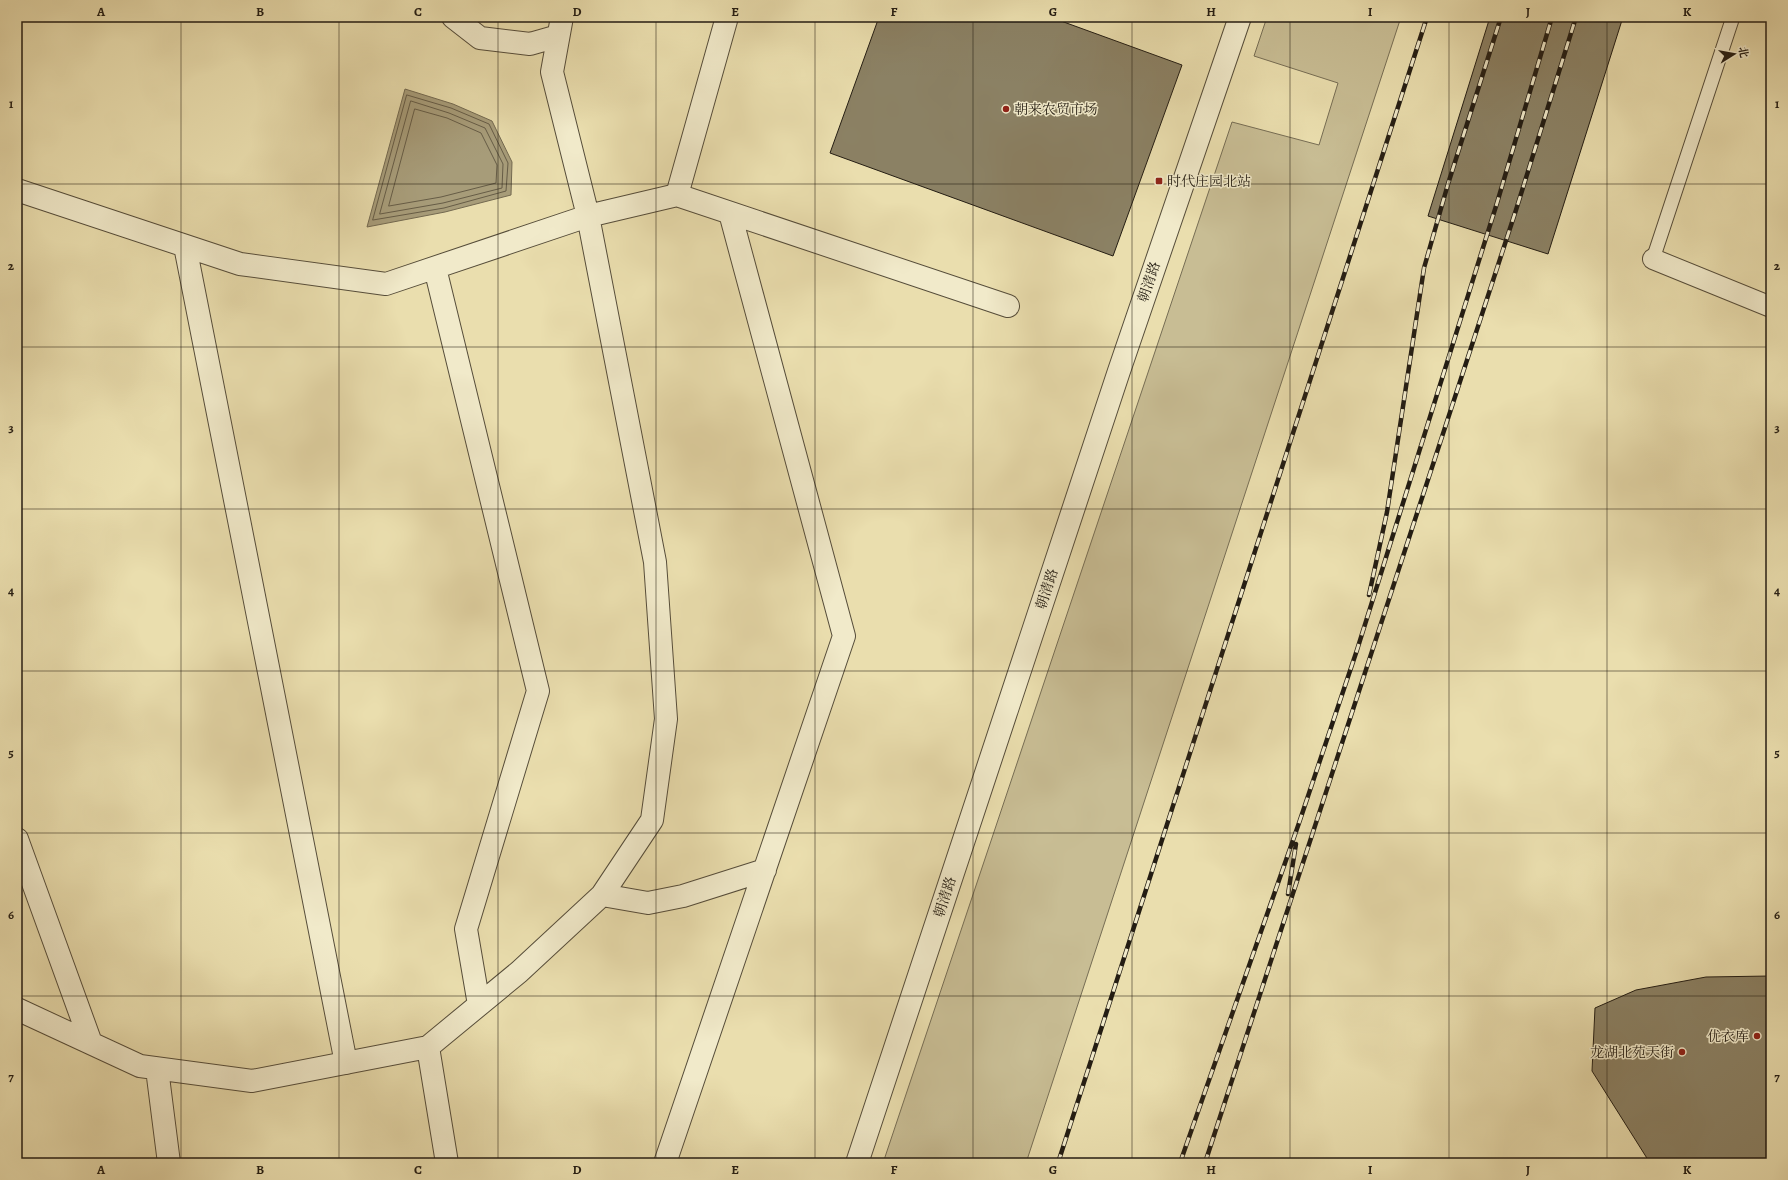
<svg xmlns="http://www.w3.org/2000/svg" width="1788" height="1180" font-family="Alegreya,'Noto Serif SC',serif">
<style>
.green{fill:#c8bd94;stroke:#766d54}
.water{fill:#a79c79;stroke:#736950}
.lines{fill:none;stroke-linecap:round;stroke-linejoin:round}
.shore{stroke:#665c46;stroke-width:1}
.building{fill:#8b8164;stroke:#241d13}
.service-casing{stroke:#564d3a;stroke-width:15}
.pedestrian-casing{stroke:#564d3a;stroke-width:22}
.minor-casing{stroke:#564d3a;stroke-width:24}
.service{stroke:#f1eaca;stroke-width:13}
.pedestrian{stroke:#f1eaca;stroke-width:20}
.minor{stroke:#f1eaca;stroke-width:22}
.rail-casing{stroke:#241d13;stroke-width:4.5}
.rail{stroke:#f1eaca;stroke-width:3;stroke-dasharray:9;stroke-linecap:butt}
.grid{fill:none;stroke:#241d13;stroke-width:1;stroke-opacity:0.55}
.poi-dot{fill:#8f2418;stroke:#f1eaca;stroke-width:1.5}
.labels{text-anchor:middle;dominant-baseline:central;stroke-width:3;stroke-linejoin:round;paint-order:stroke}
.poi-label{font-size:14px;fill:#241d13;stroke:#f1eaca;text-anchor:start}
.street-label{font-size:14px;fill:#241d13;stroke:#f1eaca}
.neatline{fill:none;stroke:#241d13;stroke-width:1.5}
.grid-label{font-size:13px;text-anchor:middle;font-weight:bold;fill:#241d13}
</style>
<rect width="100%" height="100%" fill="#eadeae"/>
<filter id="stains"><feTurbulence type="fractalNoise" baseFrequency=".005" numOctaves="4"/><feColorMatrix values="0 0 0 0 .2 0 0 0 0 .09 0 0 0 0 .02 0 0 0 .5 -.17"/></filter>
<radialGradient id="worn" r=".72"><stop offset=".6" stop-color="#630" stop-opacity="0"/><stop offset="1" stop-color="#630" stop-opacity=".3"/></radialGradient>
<path class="green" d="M1267 17H1401L1026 1163H883L1232 122 1319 145 1338 83 1254 56Z"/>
<path class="water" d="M405 89 453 104 492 121 512 162 511 195 445 212 367 227Z"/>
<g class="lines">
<path class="shore" d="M407 95 451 108 489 124 508 163 506 191 444 208 373 220Z
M411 101 449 113 485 128 503 164 502 188 443 203 380 214Z
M415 109 447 118 481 133 497 165 496 183 441 197 389 206Z"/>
</g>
<path class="building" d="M879 17H1050L1182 65 1113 256 830 153Z
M1490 17H1623L1548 254 1428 216Z
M1770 976 1771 1163H1650L1592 1071 1595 1008 1636 990 1706 977Z"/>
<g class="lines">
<g class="service-casing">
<path id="service" d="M1653 259 1733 17"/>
</g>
<g class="pedestrian-casing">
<path id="pedestrian" d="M1653 259 1771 307"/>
</g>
<g class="minor-casing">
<path id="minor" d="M453 17 480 38 530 44 558 36
M17 190 240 264 386 284 588 216 677 195 1008 306
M677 195 727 17
M185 246 346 1063
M435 268 538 691 466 929 479 1005
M17 839 91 1043
M602 895 648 903 683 896 765 870
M17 1009 140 1066 252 1081 428 1047 519 972 602 895 652 820 666 719 655 562 588 216 552 72 562 17
M428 1047 447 1163
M157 1069 169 1163
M665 1163 844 636 730 213
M857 1163 1119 371 1240 17"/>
</g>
<use href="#service" class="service"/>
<use href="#pedestrian" class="pedestrian"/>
<use href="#minor" class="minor"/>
<g class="rail-casing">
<path id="rail" d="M1369 595 1387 512 1424 268 1448 184 1501 17
M1288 894 1296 844
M1058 1163 1427 17
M1180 1163 1299 823 1357 650 1497 203 1552 17
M1205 1163 1516 210 1576 17"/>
</g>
<use href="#rail" class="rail"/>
</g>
<path class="grid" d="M181 17V1163M339 17V1163M498 17V1163M656 17V1163M815 17V1163M973 17V1163M1132 17V1163M1290 17V1163M1449 17V1163M1607 17V1163M17 184H1771M17 347H1771M17 509H1771M17 671H1771M17 833H1771M17 996H1771"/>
<g class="poi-dot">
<circle cx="1006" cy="109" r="4"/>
<rect x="1155" y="177" width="8" height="8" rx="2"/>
<circle cx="1757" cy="1036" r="4"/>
<circle cx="1682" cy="1052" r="4"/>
</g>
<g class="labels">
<g class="poi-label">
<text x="1014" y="109">朝来农贸市场</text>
<text x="1167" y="181">时代庄园北站</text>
<text x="1749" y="1036" text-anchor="end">优衣库</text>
<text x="1674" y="1052" text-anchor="end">龙湖北苑天街</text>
</g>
<g class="street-label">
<text transform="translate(1149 282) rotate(-71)">朝清路</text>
<text transform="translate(1047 589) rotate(-72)">朝清路</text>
<text transform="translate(945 897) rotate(-72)">朝清路</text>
</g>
</g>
<rect width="1788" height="1180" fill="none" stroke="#eadeae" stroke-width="44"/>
<g transform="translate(1734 54) rotate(79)" stroke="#f1eaca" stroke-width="3" paint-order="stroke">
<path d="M0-3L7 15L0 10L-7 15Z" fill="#241d13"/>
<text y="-6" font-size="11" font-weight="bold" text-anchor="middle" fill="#241d13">北</text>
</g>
<rect x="22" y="22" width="1744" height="1136" class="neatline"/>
<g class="grid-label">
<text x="101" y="16">A</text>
<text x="260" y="16">B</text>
<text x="418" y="16">C</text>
<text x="577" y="16">D</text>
<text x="735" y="16">E</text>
<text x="894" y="16">F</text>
<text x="1053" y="16">G</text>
<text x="1211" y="16">H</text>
<text x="1370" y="16">I</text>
<text x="1528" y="16">J</text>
<text x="1687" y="16">K</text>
<text x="11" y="108">1</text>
<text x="1777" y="108">1</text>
<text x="11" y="270">2</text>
<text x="1777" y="270">2</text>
<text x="11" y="432">3</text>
<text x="1777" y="432">3</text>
<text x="11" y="595">4</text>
<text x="1777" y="595">4</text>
<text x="11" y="757">5</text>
<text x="1777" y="757">5</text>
<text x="11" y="919">6</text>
<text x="1777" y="919">6</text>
<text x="11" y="1081">7</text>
<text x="1777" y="1081">7</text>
<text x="101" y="1174">A</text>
<text x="260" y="1174">B</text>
<text x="418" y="1174">C</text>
<text x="577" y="1174">D</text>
<text x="735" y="1174">E</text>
<text x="894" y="1174">F</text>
<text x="1053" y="1174">G</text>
<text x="1211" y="1174">H</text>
<text x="1370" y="1174">I</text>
<text x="1528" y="1174">J</text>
<text x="1687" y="1174">K</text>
</g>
<rect width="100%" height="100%" filter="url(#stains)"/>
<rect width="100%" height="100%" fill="url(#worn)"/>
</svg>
